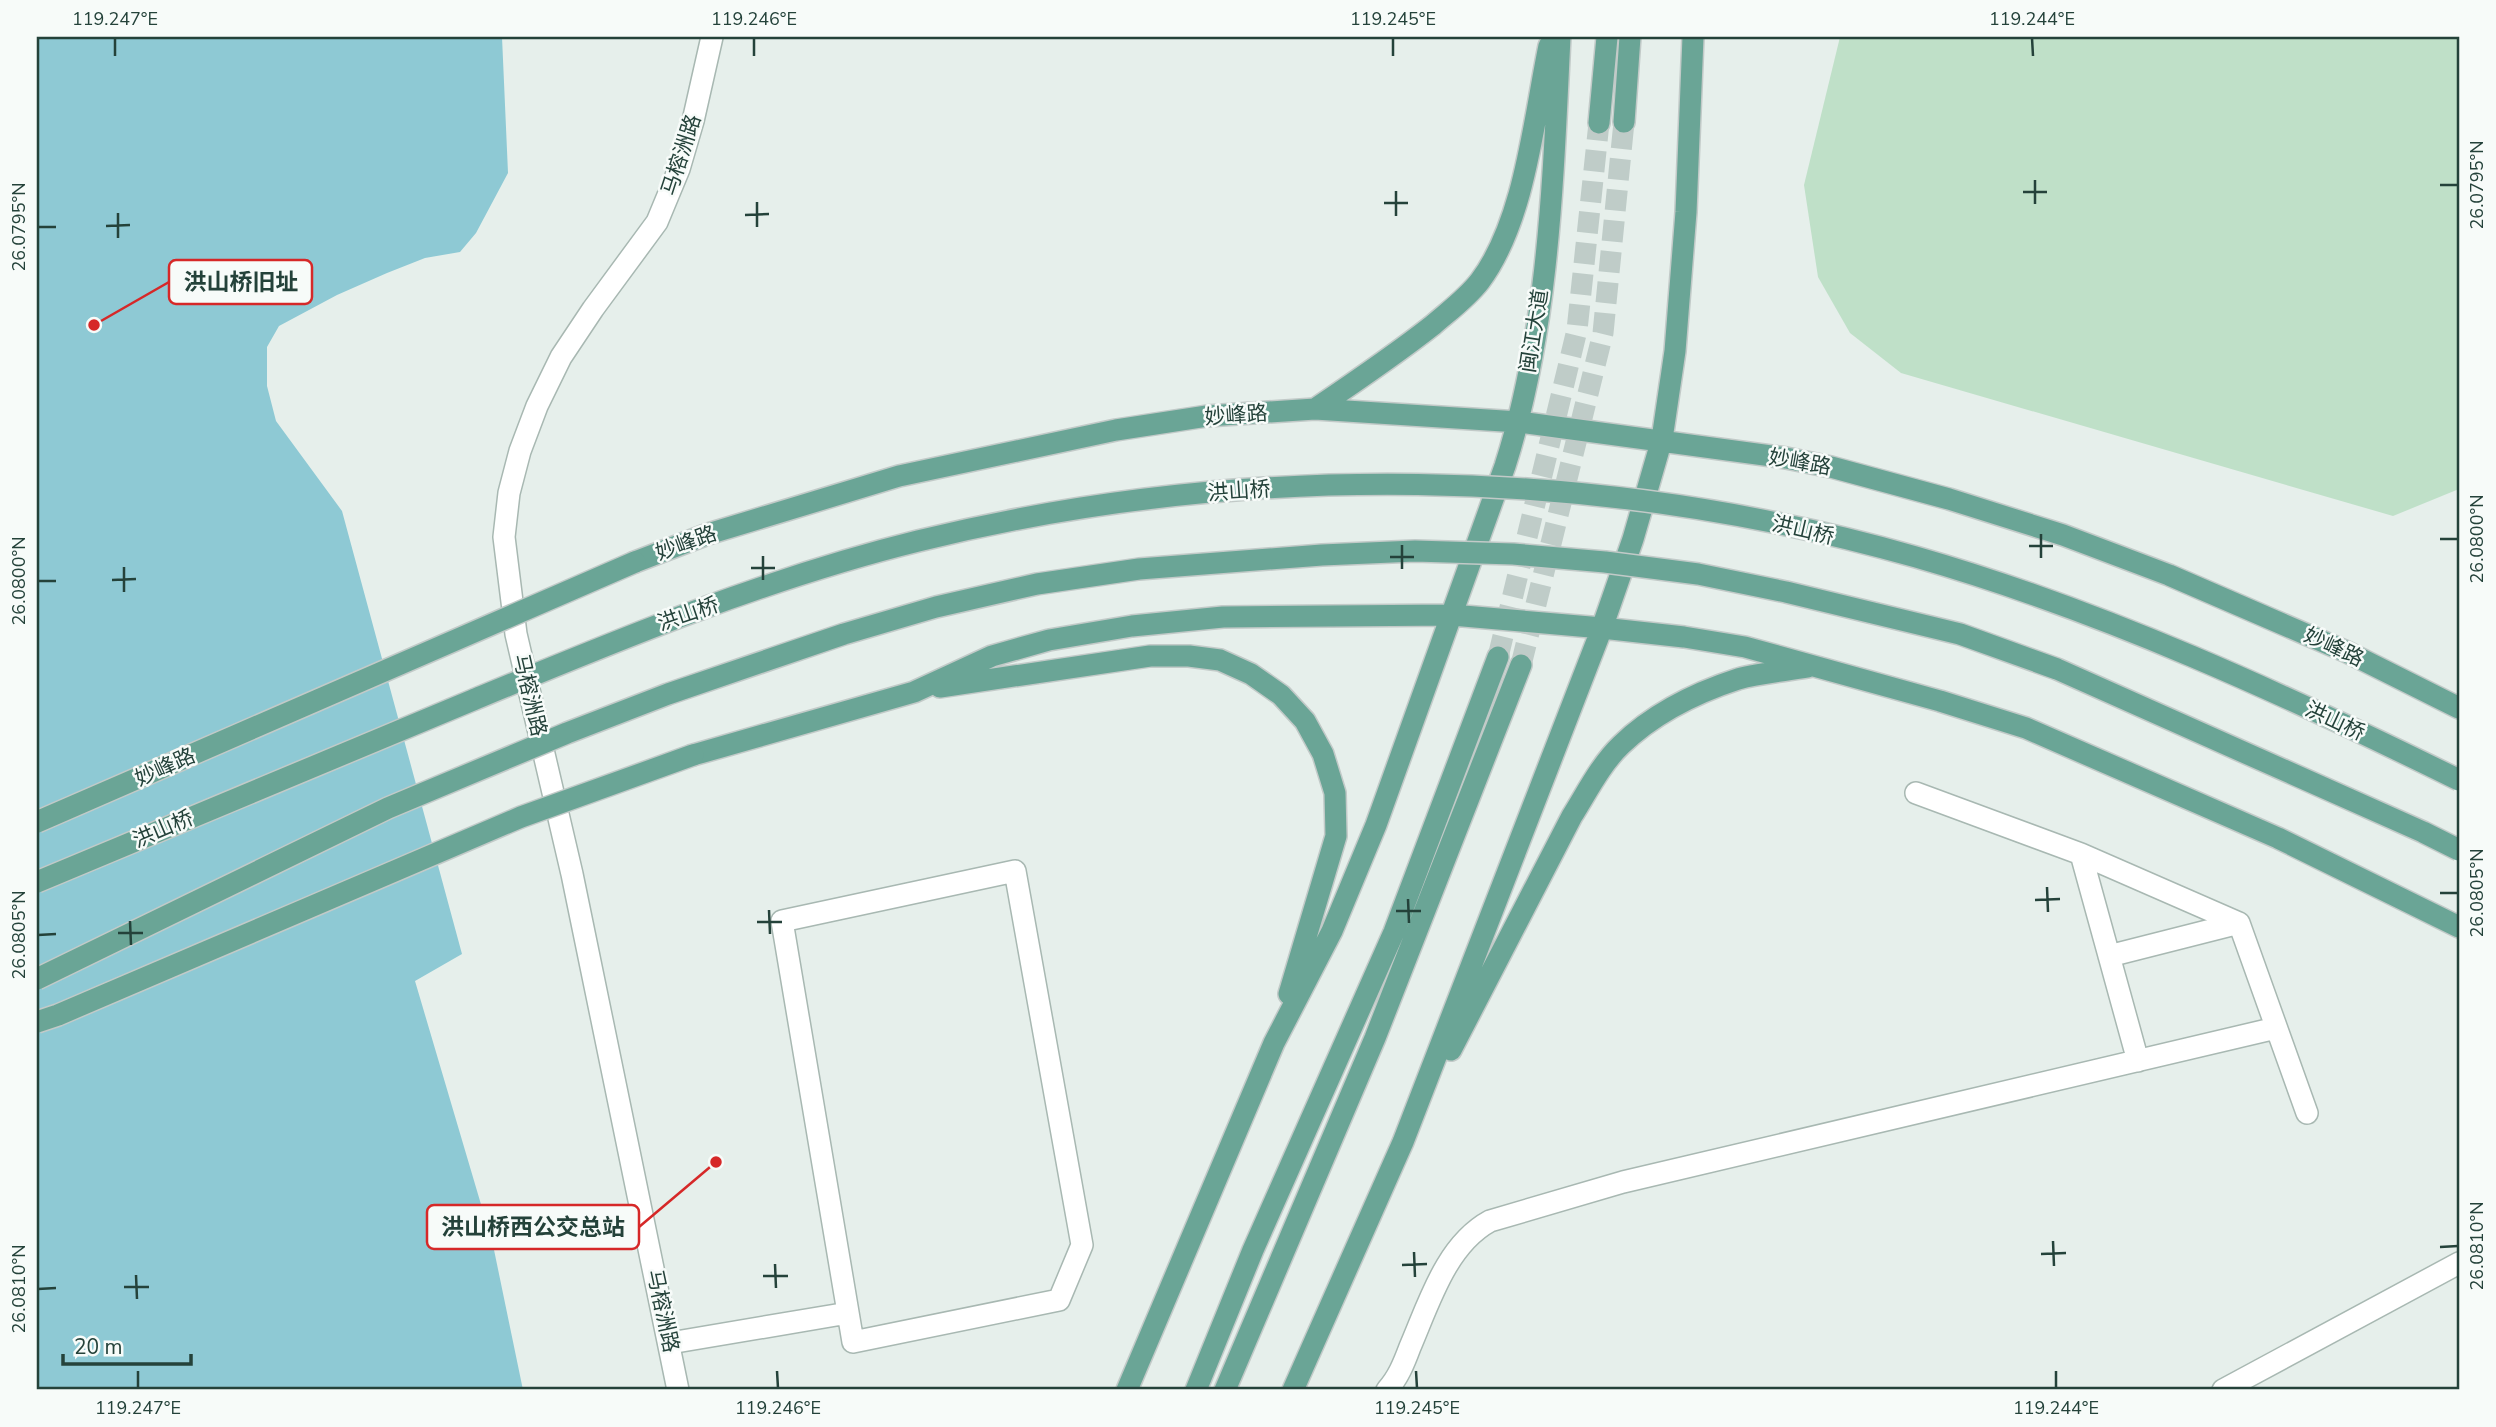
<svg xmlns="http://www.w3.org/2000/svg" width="2496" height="1427" font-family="'Nunito Sans','Noto Sans SC',sans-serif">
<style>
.green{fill:#bfe0c8}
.water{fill:#8ec9d4}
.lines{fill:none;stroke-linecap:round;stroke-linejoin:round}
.major-tunnel{stroke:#bfccc8;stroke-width:21;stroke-dasharray:21 10;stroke-linecap:butt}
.minor-casing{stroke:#a8b8b2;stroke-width:24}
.major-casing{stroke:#c2cac8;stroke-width:24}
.minor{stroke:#fff;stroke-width:21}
.major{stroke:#6aa596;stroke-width:21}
.major-bridge-casing{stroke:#c2cac8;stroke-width:24;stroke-linecap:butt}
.major-bridge{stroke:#6aa596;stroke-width:21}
.ticks{fill:none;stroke:#24423a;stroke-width:2.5}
.labels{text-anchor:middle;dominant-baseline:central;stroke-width:5;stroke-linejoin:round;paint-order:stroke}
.street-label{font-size:21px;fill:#24423a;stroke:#f7fbf9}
.leader{fill:none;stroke:#d62828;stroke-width:2.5}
.callout-dot{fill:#d62828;stroke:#f7fbf9;stroke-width:2.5}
.callout{fill:#f7fbf9;stroke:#d62828;stroke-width:2.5}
.callout-label{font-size:23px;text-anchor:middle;font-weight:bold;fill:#24423a}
.neatline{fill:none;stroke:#24423a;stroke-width:2.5}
.ticks-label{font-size:18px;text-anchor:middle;fill:#24423a}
</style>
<rect width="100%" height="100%" fill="#e6efeb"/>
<path class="green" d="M1840 37H2459V489L2393 516 1901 373 1850 333 1818 277 1804 185Z"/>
<path class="water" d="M37 37H502L508 173 476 233 460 252 425 258 387 273 337 295 279 326 267 347V386L276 421 342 511 462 954 415 981 493 1245 523 1390H37Z"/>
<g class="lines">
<path class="major-tunnel" d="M1498 657 1577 330 1599 123
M1521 665 1603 333 1624 122"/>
<g class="minor-casing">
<path id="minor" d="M1916 793 2081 854 2138 1061
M2081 854 2239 923
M1015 871 1082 1245 1059 1300 853 1342 782 921Z
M2109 956 2239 923 2307 1113
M670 1343 848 1313
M678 1390 572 874 516 634 504 537 509 493 520 451 537 406 561 357 593 309 657 222 679 169 693 121 712 37
M1387 1390C1398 1378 1404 1363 1410 1347 1429 1303 1446 1245 1490 1221L1623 1182 2276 1028
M2223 1390 2459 1263"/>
</g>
<g class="major-casing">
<path id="major" d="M1624 122 1630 37
M1599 123 1607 37
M1315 409C1355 382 1395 355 1433 325 1449 311 1467 298 1480 281 1525 221 1534 118 1549 46
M635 562 708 534 899 476 1116 430 1207 416 1315 409 1519 422 1786 458 1831 467 1949 499 2063 535 2169 575 2347 652 2459 708
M940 687 1150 656H1189L1220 660 1251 674 1281 695 1305 721 1323 754 1335 793 1336 836 1289 994
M693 755 914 692 992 656 1049 640 1132 626 1223 617 1452 615 1602 628 1684 637 1745 647 1940 701 2026 728 2278 838 2459 927
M1451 1050 1572 816C1587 792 1601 764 1621 745 1654 713 1695 693 1738 679 1760 673 1785 671 1808 667
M1127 1390 1274 1043 1332 931 1376 825 1505 466C1549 328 1553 181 1560 37
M1196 1390 1253 1250 1394 932 1498 657
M1225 1390 1375 1038 1521 665
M1293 1390 1403 1142 1602 628 1633 539 1662 439 1675 351 1686 212 1693 37"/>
</g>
<use href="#minor" class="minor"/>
<use href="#major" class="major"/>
<g class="major-bridge-casing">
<path id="major-bridge" d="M37 822 635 562
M37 882C182 821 327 760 473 700 618 640 764 579 918 541 1242 461 1594 465 1916 557 2104 611 2284 694 2459 780
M37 979 388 808 567 733 668 694 844 634 936 607 1037 584 1139 569 1322 555 1415 551 1513 554 1605 562 1698 574 1786 592 1960 634 2057 669 2423 832 2459 850
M37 1022 58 1015 521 817 693 755"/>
</g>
<use href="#major-bridge" class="major-bridge"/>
</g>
<path class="ticks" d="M115 38V56M754 38V56M1393 38V56M2032 38 2033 56M2035 180V204M2440 185H2458M1396 191V216M2023 192H2047M757 202V227M1384 203H1408M118 213V238M745 215 769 214M106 226 130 225M38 227H56M2041 534V558M2440 539H2458M1402 545V569M2029 546H2053M763 556V580M1390 557H1414M124 567V592M751 568H775M112 580 136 579M38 581H56M2047 887 2048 912M2440 893H2458M1408 899 1409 923M2035 900 2060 899M769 910 770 934M1396 911H1421M130 921 131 945M757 922H782M118 933H143M38 935 56 934M2053 1241 2054 1266M2440 1247 2458 1246M1414 1252 1415 1277M2041 1254 2066 1253M775 1264 776 1288M1402 1265 1427 1264M136 1275 137 1299M763 1276H788M124 1287H149M38 1289 56 1288M138 1371V1388M777 1371 778 1388M1416 1371 1417 1388M2056 1371V1388"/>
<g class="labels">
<g class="street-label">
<text transform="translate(681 155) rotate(-72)">马榕洲路</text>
<text transform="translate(1534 331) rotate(-81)">闽江大道</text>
<text transform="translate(1236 415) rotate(-4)">妙峰路</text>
<text transform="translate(1800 462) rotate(10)">妙峰路</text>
<text transform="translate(1239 491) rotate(-4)">洪山桥</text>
<text transform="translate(1803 530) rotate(13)">洪山桥</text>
<text transform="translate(686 543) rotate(-20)">妙峰路</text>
<text transform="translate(688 614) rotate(-19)">洪山桥</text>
<text transform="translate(2334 647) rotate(25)">妙峰路</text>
<text transform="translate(530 695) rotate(77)">马榕洲路</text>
<text transform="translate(2335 721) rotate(25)">洪山桥</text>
<text transform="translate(165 767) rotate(-24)">妙峰路</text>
<text transform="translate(163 829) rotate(-23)">洪山桥</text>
<text transform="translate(663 1311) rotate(78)">马榕洲路</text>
</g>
</g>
<path class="leader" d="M94 325L169 282M716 1162L639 1227"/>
<g class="callout-dot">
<circle cx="94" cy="325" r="7"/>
<circle cx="716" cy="1162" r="7"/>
</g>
<g class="callout">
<rect x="169" y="260" width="143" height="44" rx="7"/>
<rect x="427" y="1205" width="212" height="44" rx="7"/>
</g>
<g class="callout-label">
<text x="241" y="290">洪山桥旧址</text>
<text x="533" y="1235">洪山桥西公交总站</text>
</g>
<rect width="2496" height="1427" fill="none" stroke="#f7fbf9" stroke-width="77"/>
<path d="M63 1354v10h128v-10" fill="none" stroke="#24423a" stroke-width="3.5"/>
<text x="74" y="1354" font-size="21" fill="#24423a" stroke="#f7fbf9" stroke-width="5" paint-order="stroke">20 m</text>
<rect x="38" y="38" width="2420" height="1350" class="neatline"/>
<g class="ticks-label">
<text x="115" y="25">119.247°E</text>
<text x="754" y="25">119.246°E</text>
<text x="1393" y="25">119.245°E</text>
<text x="2032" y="25">119.244°E</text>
<text transform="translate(2477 185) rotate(-90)" y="6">26.0795°N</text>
<text transform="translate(19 227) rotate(-90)" y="6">26.0795°N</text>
<text transform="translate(2477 539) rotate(-90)" y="6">26.0800°N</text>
<text transform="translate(19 581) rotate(-90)" y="6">26.0800°N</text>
<text transform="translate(2477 893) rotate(-90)" y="6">26.0805°N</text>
<text transform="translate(19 935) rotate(-90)" y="6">26.0805°N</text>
<text transform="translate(2477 1246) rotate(-90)" y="6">26.0810°N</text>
<text transform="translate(19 1289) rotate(-90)" y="6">26.0810°N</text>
<text x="138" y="1414">119.247°E</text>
<text x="778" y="1414">119.246°E</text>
<text x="1417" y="1414">119.245°E</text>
<text x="2056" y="1414">119.244°E</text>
</g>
</svg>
